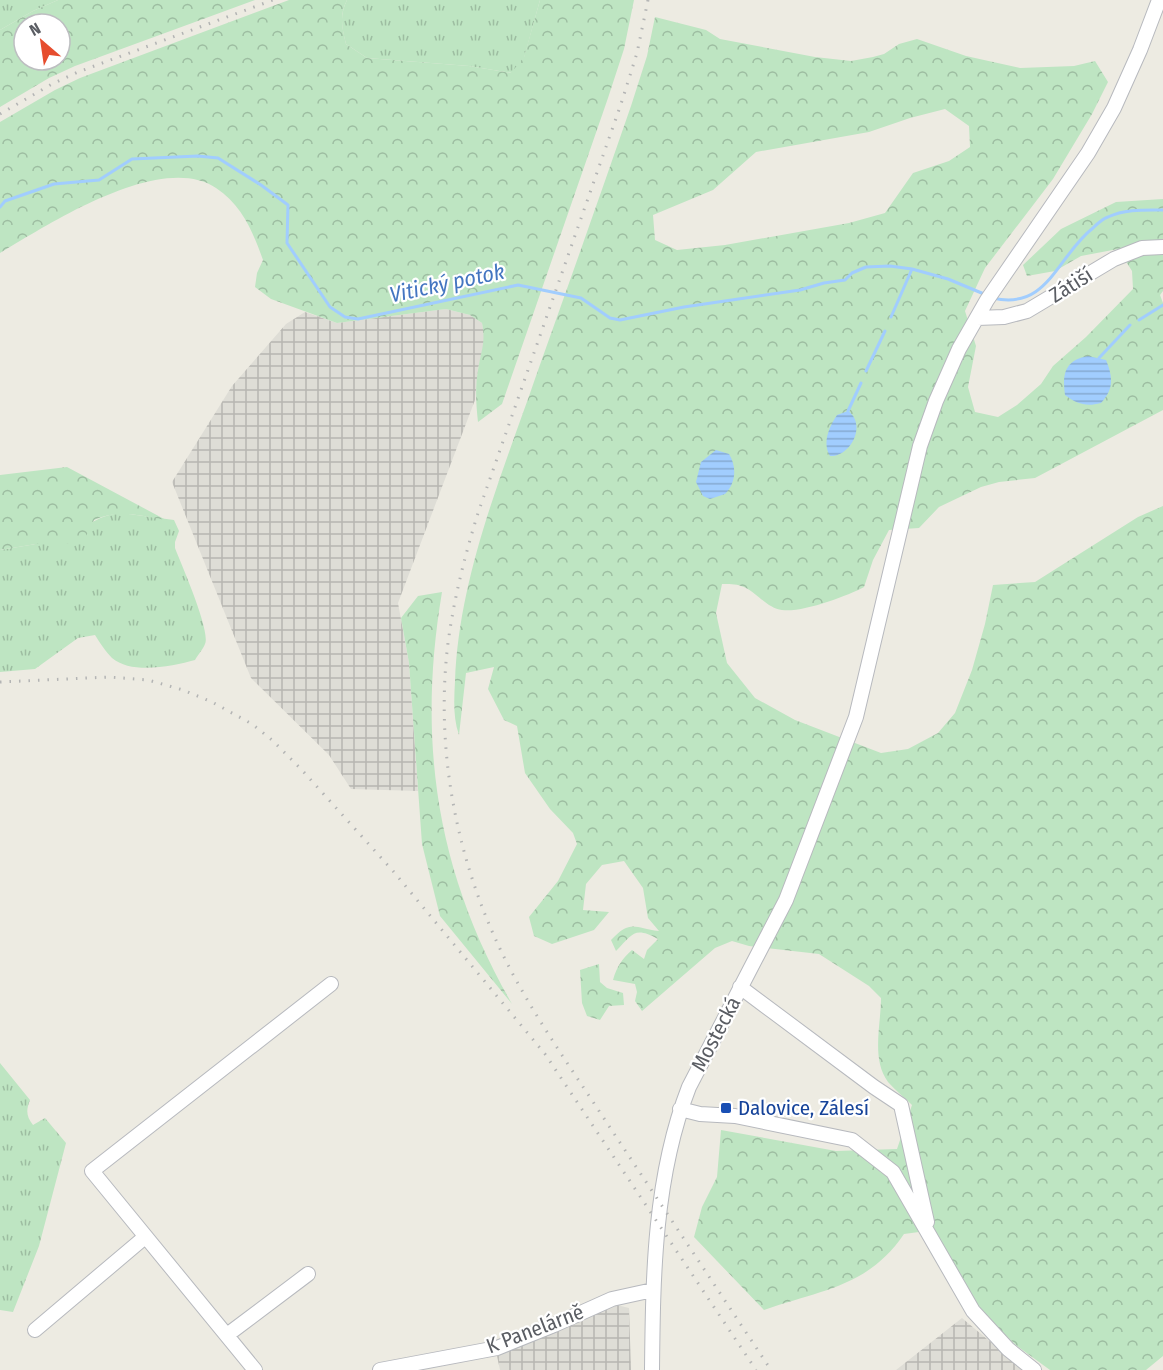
<svg xmlns="http://www.w3.org/2000/svg" width="1163" height="1370" font-family="'Fira Sans Condensed',sans-serif">
<style>
.industrial{fill:url(#industrial-grid)}
.grass{fill:url(#grass-tufts)}
.forest{fill:url(#forest-crowns);fill-rule:evenodd}
.water{fill:url(#water-rules)}
.lines{fill:none;stroke-linecap:round;stroke-linejoin:round}
.stream{stroke:#a1cdfe;stroke-width:3}
.minor-casing{stroke:#b7b9be;stroke-width:16}
.minor{stroke:#fff;stroke-width:14}
.rail{stroke:#b3b4b4;stroke-width:3;stroke-dasharray:1.5 8;stroke-linecap:butt}
.transit-dot{fill:#1a4fb4;stroke:#fff;stroke-width:2}
.labels{text-anchor:middle;dominant-baseline:central;stroke-width:4.5;stroke-linejoin:round;paint-order:stroke}
.street-label{font-size:21px;fill:#5a5d63;stroke:#fff}
.transit-label{font-size:21px;fill:#164399;stroke:#fff;text-anchor:start}
.water-label{font-size:22px;font-style:italic;fill:#4476c1;stroke:#fff}
</style>
<defs>
<pattern id="industrial-grid" width="8" height="8" patternUnits="userSpaceOnUse" patternTransform="scale(1.5)"><rect width="8" height="8" fill="#deddd6"/><path d="M0 4h8M4 0v8" fill="none" stroke="#b7b6b1"/></pattern>
<pattern id="grass-tufts" width="24" height="20" patternUnits="userSpaceOnUse" patternTransform="scale(1.5)"><rect width="24" height="20" fill="#bee5c2"/><path d="M3 7l-1-3M5 7V3M7 7l1-3M15 17l-1-3M17 17v-4M19 17l1-3" fill="none" stroke="#9dbda1"/></pattern>
<pattern id="forest-crowns" width="20" height="18" patternUnits="userSpaceOnUse" patternTransform="scale(1.5)"><rect width="20" height="18" fill="#bee5c2"/><path d="M2 6a3 3 0 1 1 6 0M12 15a3 3 0 1 1 6 0" fill="none" stroke="#9dbda1"/></pattern>
<pattern id="water-rules" width="6" height="5" patternUnits="userSpaceOnUse" patternTransform="scale(1.5)"><rect width="6" height="5" fill="#a1cdfe"/><path d="M0 2.5h6" fill="none" stroke="#86aad1"/></pattern>
</defs>
<rect width="100%" height="100%" fill="#edebe2"/>
<path class="industrial" d="M446 309 470 315 482 323 485 340 478 369 475 400 398 603 409 663 418 791 351 789 329 755 251 678 172 482 232 386 286 324 305 312 337 323Z
M617 1305 629 1308 631 1370H500L497 1356Z
M962 1318 1024 1370H896Z"/>
<path class="grass" d="M0 0H58L33 11 0 30Z
M347 0H540L524 58 512 73 469 66 367 58 346 44C342 28 339 16 347 0Z
M121 513 174 520 179 531 175 542V548C181 564 211 631 205 644 203 649 198 655 195 660 173 666 132 675 112 658 106 652 100 643 95 635L78 638 35 669 0 672V550L36 544H67C86 527 94 516 121 513Z
M0 1063 30 1100C26 1110 26 1116 33 1125L45 1118 66 1143 39 1246 13 1312 0 1310Z"/>
<path class="forest" d="M58 0H255L75 66 49 78 0 107V30L33 11ZM24 24H60V60H24Z
M289 0H347C339 16 342 27 346 44L367 58 469 66 511 73 524 57 540 0H634L624 49 608 98 502 404 478 422C476 404 475 388 478 370 481 350 486 343 482 323L470 315 446 309 337 323 271 299 255 287 257 273 263 260C253 232 242 205 216 188 161 151 49 224 0 253V122L55 90 80 78Z
M655 17 706 30 720 39 815 57 851 61 873 57 884 54 899 44 917 39 966 56 1020 68 1074 66 1095 61 1108 82 1092 114 1053 179 985 268 965 311 976 346 968 387 975 412 998 417 1017 405 1041 384 1053 366 1086 337 1133 289 1132 271 1118 249 1081 256 1055 271 1027 276 1023 265 1061 229 1116 202 1163 199V291L1160 295 1163 303V410L1035 478 999 482 981 487 939 507 919 528 889 530 873 560 864 587C847 596 802 613 782 610 766 608 755 590 741 586 736 584 728 584 722 584L716 613 727 663 755 698 795 720 881 753 908 749 938 733 955 713 972 670 985 624 993 585 1035 582 1138 517 1163 506V1356L1146 1370H1050L1017 1346 977 1308 934 1230 904 1234C868 1287 821 1290 764 1310L694 1237 702 1207 717 1177 721 1130 836 1151 897 1149 912 1105C905 1098 895 1090 888 1082 871 1059 881 1025 881 998L869 986 819 954 749 946 732 941 715 948 642 1011 635 1001 637 992 635 984 613 980C617 966 622 959 632 950L644 959 647 950 658 939C634 926 633 934 616 951L611 940C631 919 634 928 659 931L648 918 643 888 624 861 602 865 586 884 583 910 609 912 594 930 552 944 534 936 529 917 558 881 577 844 573 833 550 809 525 773 517 726 504 720 488 689 494 667 466 673 459 735C453 718 454 700 455 681 459 575 502 475 536 376 568 286 600 196 631 106L647 56ZM945 109 969 126 970 147 949 161 913 173 885 213 849 223 725 245 677 250 655 240 653 215 713 190 756 152 869 132 910 118Z
M67 467 166 520C141 516 118 509 94 520L85 538 67 544H36L0 550V475Z
M442 592C417 741 436 872 512 1004L440 916 422 844 409 663 401 618 418 596Z
M599 964 600 982 607 988 623 993 624 1005 609 1006 600 1020 587 1016 582 1003 580 970Z"/>
<path class="water" d="M1088 356 1106 360C1113 377 1114 389 1101 403 1086 407 1077 404 1065 395 1062 374 1065 360 1088 356Z
M848 411C867 424 851 457 830 456 822 443 829 427 837 415Z
M716 450 729 454C737 467 736 483 725 494L710 499 703 496 696 482 701 462Z"/>
<g class="lines">
<path class="stream" d="M0 207 5 201 54 184 99 180 132 159 198 156 218 158 261 185 288 205 287 243 330 307 345 317 358 319 518 285 581 298 610 318 620 320 684 307 800 290 824 283 845 280 852 273 866 267 890 266 912 269 948 279 984 294
M993 298C1048 311 1057 256 1093 228 1097 224 1102 219 1108 217 1125 209 1144 210 1163 210
M891 317 912 269
M1139 320 1163 305
M1099 358 1130 325
M866 371 885 331
M848 411 861 383"/>
<g class="minor-casing">
<path id="minor" d="M977 318 1004 317 1027 311 1114 259 1142 248 1163 247
M740 987 874 1087 901 1105 927 1222
M680 1109 700 1114 735 1116 852 1140 893 1172 973 1311 1008 1349 1034 1370
M35 1330 145 1237
M227 1335 308 1274
M255 1370 92 1171 331 984
M380 1370 497 1348 554 1325 612 1299 653 1290
M652 1370C653 1275 654 1177 689 1087L786 900 856 717 920 446 936 401 959 349 987 300 1088 153 1114 108 1140 50 1159 0"/>
</g>
<use href="#minor" class="minor"/>
<path class="rail" d="M648 0 637 53 621 104 478 513C465 555 454 598 448 643 435 748 456 858 502 953 531 1012 569 1065 605 1120 660 1203 716 1287 771 1370
M0 114 52 84 78 72 273 0
M0 682 109 677 148 680 183 690 212 702 252 724 272 740 301 769 393 871 545 1054 756 1370"/>
</g>
<rect class="transit-dot" x="720" y="1102" width="12" height="12" rx="3"/>
<g class="labels">
<g class="street-label">
<text transform="translate(1071 285) rotate(-32)">Zátiší</text>
<text transform="translate(716 1034) rotate(-62)">Mostecká</text>
<text transform="translate(535 1329) rotate(-21)">K Panelárně</text>
</g>
<g class="transit-label">
<text x="738" y="1108">Dalovice, Zálesí</text>
</g>
<g class="water-label">
<text transform="translate(447 283) rotate(-12)">Vitický potok</text>
</g>
</g>
<g transform="translate(42 42) rotate(331)"><circle r="28" fill="#ffffff" stroke="#bdbec1" stroke-width="1.5"/>
<path d="M0-4.5L10 22L0 15L-10 22Z" fill="#e64d2e"/>
<text y="-9" font-size="16" font-weight="bold" text-anchor="middle" fill="#5a5d63">N</text>
</g>
</svg>
